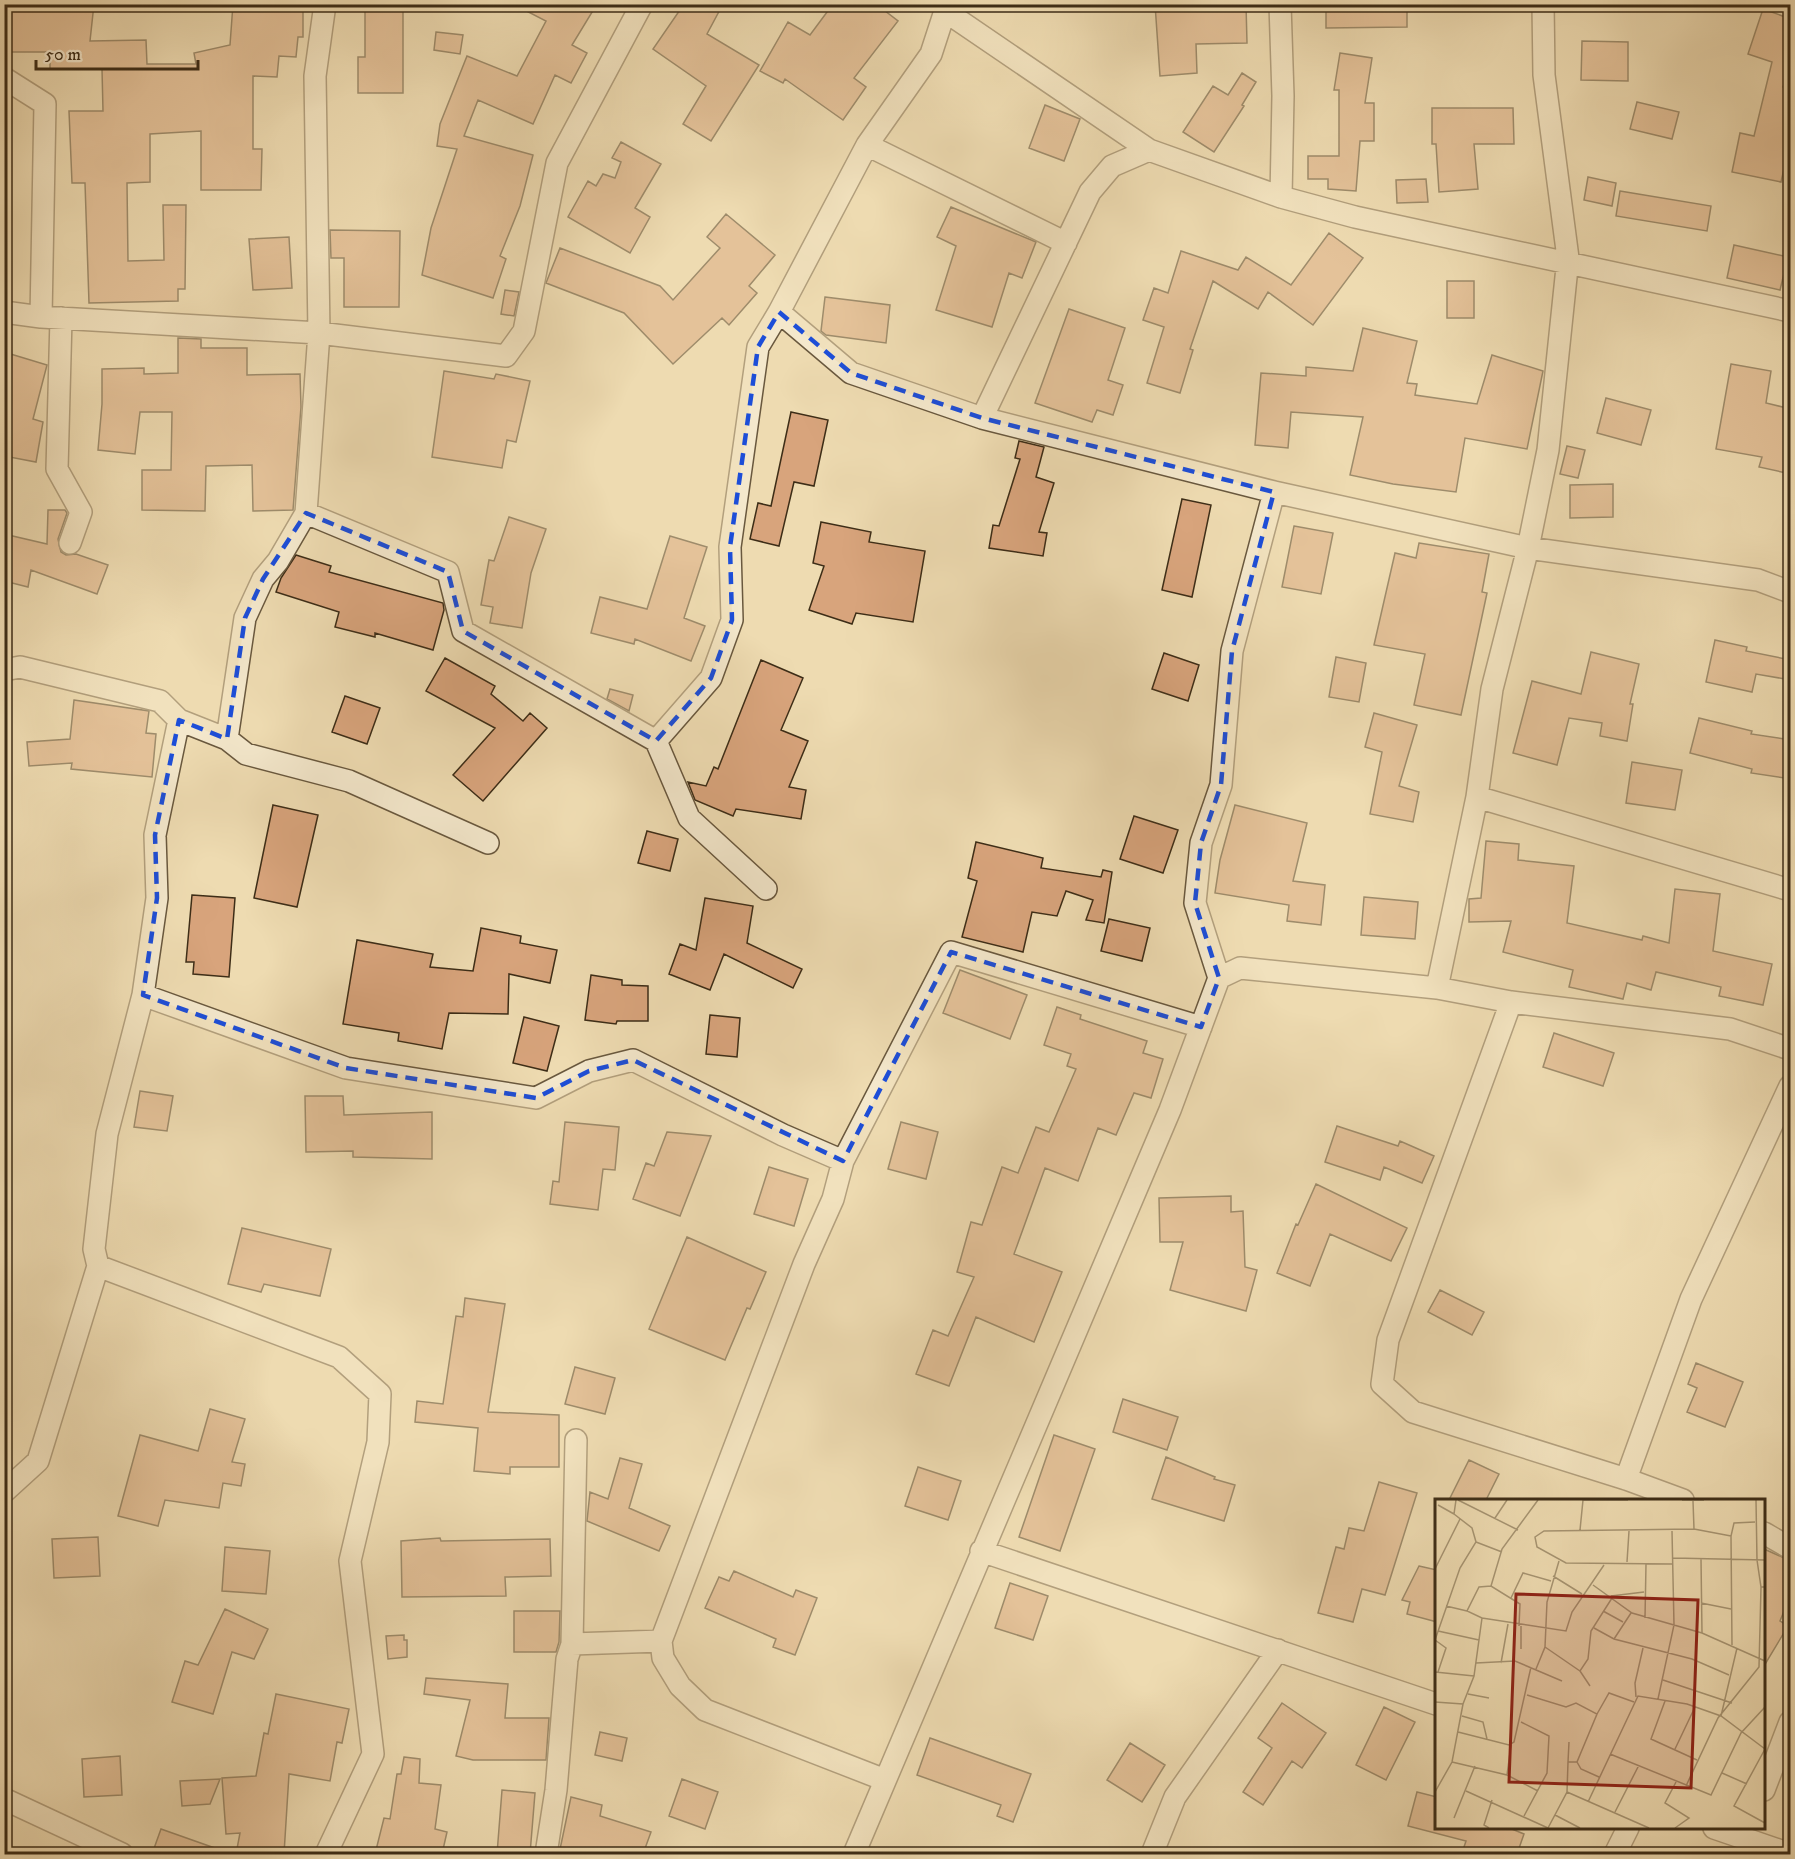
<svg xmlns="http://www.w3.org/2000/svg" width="1795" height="1859" font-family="'IM FELL DW Pica',serif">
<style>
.building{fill:#d8a47c;stroke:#3d2d17;stroke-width:1.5}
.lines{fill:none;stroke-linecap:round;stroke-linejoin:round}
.street-casing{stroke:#69583e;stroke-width:24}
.street{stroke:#f4e8cc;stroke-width:21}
.marked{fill:none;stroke:#1d4ed8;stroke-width:4.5;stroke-dasharray:12 8;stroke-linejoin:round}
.inset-road{fill:none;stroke:#a79573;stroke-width:1.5}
.view{fill:#8f2418;fill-opacity:0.15;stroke:#8f2418;stroke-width:3}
.inset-edge{fill:none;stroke:#3d2d17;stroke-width:3}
</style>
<rect width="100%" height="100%" fill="#eedbb1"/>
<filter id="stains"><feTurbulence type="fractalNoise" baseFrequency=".00333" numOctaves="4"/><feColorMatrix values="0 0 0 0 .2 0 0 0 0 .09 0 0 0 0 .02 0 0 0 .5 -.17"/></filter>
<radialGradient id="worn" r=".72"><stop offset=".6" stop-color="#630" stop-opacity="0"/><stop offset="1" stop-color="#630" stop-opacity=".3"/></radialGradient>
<path class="building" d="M7 4H94L90 41 146 40 147 64H196L194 53 230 45 233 4H303V37H298L296 57 279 56 277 77 253 76V149H262L261 190H201V131L150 134V182L127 183 128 261 164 260 163 205H186L185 289H178V301L89 303 85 183H72L69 111H103L102 69H50V52H4V13L7 14Z
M365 4H403V93H358V57H365Z
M513 4H597L572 45 587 53 571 83 555 75 533 124 478 100 464 136 533 155 520 206 500 256 506 259 493 298 422 275 431 228 457 149 437 146 440 124 467 56 517 76 546 21Z
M684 4H723L707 34 759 65 711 141 683 124 706 86 653 49Z
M833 4H876L898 21 854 78 866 87 843 120 785 79 783 83 760 71 788 22 810 35Z
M1155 4H1246L1247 43 1196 44 1197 73 1160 76Z
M1326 4H1407V27L1326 28Z
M1763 9 1791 19V65L1783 87 1791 89V138L1781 182 1732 172 1740 133 1754 136 1772 62 1748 54Z
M436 32 463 35 460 54 434 50Z
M1582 41 1628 42V81L1581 80Z
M1340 53 1372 58 1365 103H1374V141H1360L1356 191 1328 189V179H1308V156H1339V90H1334Z
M1242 73 1256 82 1242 105 1244 106 1214 152 1183 132 1213 86 1228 95Z
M1637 102 1679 112 1672 139 1630 129Z
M1045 105 1080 119 1064 161 1029 148Z
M1432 108H1513L1514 144H1474L1478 189 1439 192 1436 144H1432Z
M621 142 661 164 635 208 650 217 630 253 568 217 588 181 596 186 603 174 615 178 621 162 612 158Z
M1588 177 1616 183 1612 206 1584 200Z
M1426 179 1428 202 1397 203 1396 180Z
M1620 191 1711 206 1707 231 1616 216Z
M951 207 1036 242 1022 278 1009 273 992 327 936 310 956 246 937 237Z
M726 214 775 255 749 286 757 293 729 325 722 318 673 364 624 313 546 283 560 248 660 286 673 300 720 248 707 237Z
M330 230 400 231 399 307H344V258H331Z
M1329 233 1363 258 1313 325 1268 292 1258 309 1213 281 1190 349 1193 350 1180 393 1147 383 1164 327 1143 320 1154 288 1168 293 1181 251 1238 270 1246 257 1291 285Z
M289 237 292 288 253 290 249 239Z
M1734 245 1788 257 1780 290 1727 278Z
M1447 281H1474V318H1447Z
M505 290 519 292 514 316 501 314Z
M825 297 890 305 886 343 826 335 821 331Z
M1069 309 1125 328 1108 380 1123 385 1113 415 1097 410 1092 422 1035 403Z
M1363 328 1417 341 1407 383 1417 384 1415 395 1477 404 1492 355 1543 371 1527 449 1465 438 1456 492 1393 484 1350 475 1363 417 1291 412 1288 448 1255 445 1261 373 1306 376V367L1353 371Z
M178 338 201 339V348H247V375L300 374 301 407 293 510 253 511 252 465 206 466 205 511 142 510V470H171L172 412H140L135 454 98 450 102 404V369L144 368V374L178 373Z
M4 352 47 365 33 419 43 422 36 462 4 456Z
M1731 364 1771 371 1766 403 1791 409V474L1759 467 1762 457 1716 449Z
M444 371 494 379 496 374 530 381 516 442 507 440 502 468 432 457Z
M1606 398 1651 410 1641 445 1597 433Z
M791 412 828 420 814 486 794 482 779 546 750 539 758 503 771 506Z
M1019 441 1044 447 1036 477 1054 483 1039 532 1047 533 1043 556 989 548 993 525 999 526 1020 459 1015 458Z
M1567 446 1585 450 1578 478 1560 474Z
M1613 484V517L1570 518V485Z
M1182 499 1211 505 1192 597 1162 590Z
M48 510H65L67 513 58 539 61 552 66 555 76 554 108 565 97 594 31 570 28 587 4 581V534L47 544Z
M509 517 546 529 531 573 522 628 490 623 493 607 481 605 489 560 494 561Z
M821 522 871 532 869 542 925 551 913 622 856 613 852 624 809 610 824 566 813 563Z
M1294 526 1333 533 1321 594 1282 587Z
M670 536 707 547 684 618 705 626 691 661 635 639 634 644 591 633 600 597 647 609Z
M1419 543 1489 554 1482 592 1487 593 1461 715 1414 705 1425 654 1374 645 1395 553 1416 558Z
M296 555 331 566 329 572 443 603 444 610 433 650 375 633V637L335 627 339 612 276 592 281 578Z
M1715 640 1747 647 1746 651 1791 660V680L1756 674 1752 692 1706 682Z
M1591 652 1639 664 1630 704H1633L1627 741 1600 736 1602 723 1569 718 1557 765 1513 753 1532 681 1581 694Z
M1164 653 1199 665 1188 701 1152 689Z
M1336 657 1366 663 1359 702 1329 697Z
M445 658 495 686 491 694 523 721 530 713 547 728 483 801 453 775 495 728 426 691Z
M761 660 803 678 781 730 808 741 789 787 806 790 801 819 736 809 733 816 695 800 688 782 706 786 714 767 718 769Z
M610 689 633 695 629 711 607 699Z
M345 696 380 708 367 744 332 732Z
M74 700 149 711 146 733 156 734 152 777 71 769 72 763 29 766 27 742 70 739Z
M1374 713 1417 725 1399 786 1419 792 1413 822 1370 814 1382 752 1365 747Z
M1699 718 1752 731 1751 734 1791 740V779L1751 773 1752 769 1690 753Z
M1632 762 1682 770 1675 810 1626 803Z
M273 805 318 815 297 907 254 898Z
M1235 805 1307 823 1293 881 1325 885 1321 925 1287 921 1289 905 1215 893 1220 860Z
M1134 816 1178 830 1163 873 1120 859Z
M647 831 678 839 670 871 638 863Z
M1486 841 1519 844 1518 860 1574 866 1567 923 1642 940 1643 936 1669 943 1675 889 1720 894 1713 951 1772 964 1763 1005 1719 996 1721 987 1656 972 1651 990 1627 983 1623 999 1569 987 1573 970 1503 952 1511 921 1469 922V899L1481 898Z
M976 842 1043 858 1041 868 1101 877 1103 870 1112 872 1104 923 1086 920 1093 900 1066 891 1057 916 1032 912 1023 952 962 937 977 881 968 878Z
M192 895 235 898 229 977 193 974 194 962H186Z
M1364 897 1418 902 1415 939 1361 935Z
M705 898 753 906 747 943 802 969 793 988 724 954 710 990 669 974 680 944 696 950Z
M1109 919 1150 928 1142 961 1101 951Z
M481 928 521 936 520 943 557 950 550 983 509 974 508 1014 449 1013 442 1049 398 1041 399 1033 343 1024 357 940 433 954 430 967 473 971Z
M960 970 1027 995 1010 1039 943 1013Z
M591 975 622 980V985L648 986V1021H617L616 1024 585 1020Z
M1057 1007 1081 1015 1080 1019 1147 1041 1143 1053 1163 1059 1151 1098 1134 1093 1116 1135 1098 1128 1078 1181 1045 1168 1014 1254 1062 1272 1034 1342 976 1317 949 1386 916 1374 933 1330 948 1336 974 1277 957 1272 971 1222 982 1225 1002 1167 1018 1173 1036 1127 1049 1132 1076 1069 1067 1066 1071 1054 1044 1045Z
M710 1015 740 1018 737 1057 706 1054Z
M524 1017 559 1026 547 1071 513 1063Z
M1554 1033 1614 1053 1603 1086 1543 1067Z
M140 1091 173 1096 167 1131 134 1127Z
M305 1096H343L344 1115 432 1112V1159L353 1157V1151L306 1152Z
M565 1122 619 1127 615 1170 603 1169 598 1210 550 1204 553 1181 559 1182Z
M901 1122 938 1132 926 1179 888 1169Z
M1337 1126 1398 1146 1400 1141 1434 1156 1422 1183 1384 1167 1380 1180 1325 1162Z
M667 1132 711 1136 680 1216 633 1199 646 1163 654 1166Z
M769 1167 808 1179 794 1226 754 1214Z
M1316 1184 1407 1228 1391 1261 1330 1234 1310 1286 1277 1273 1296 1224 1298 1225Z
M1231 1196V1212L1243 1211 1245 1267 1257 1270 1246 1311 1170 1290 1183 1242H1160L1159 1198Z
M242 1228 331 1249 320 1296 264 1284 261 1292 228 1284Z
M687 1237 766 1272 750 1309 747 1308 725 1360 649 1329Z
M1440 1290 1484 1312 1472 1335 1428 1312Z
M465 1298 505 1304 488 1412 559 1415V1467H510V1474L474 1471 478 1428 415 1422 417 1401 443 1404 456 1316 463 1317Z
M1696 1363 1743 1382 1725 1427 1687 1412 1697 1388 1688 1384Z
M575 1367 615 1378 605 1414 565 1404Z
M1123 1399 1178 1417 1167 1450 1113 1432Z
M210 1409 245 1419 232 1462 245 1464 241 1486 223 1483 219 1508 165 1500 158 1526 118 1516 140 1435 198 1451Z
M1054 1435 1095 1449 1060 1551 1019 1537Z
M1166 1457 1215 1477 1214 1479 1235 1485 1224 1521 1152 1499Z
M620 1458 642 1464 629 1508 670 1526 659 1551 587 1521 590 1492 608 1499Z
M1469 1460 1499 1474 1486 1500H1449Z
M918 1467 961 1481 948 1520 905 1506Z
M1379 1482 1417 1493 1385 1595 1362 1589 1353 1622 1318 1613 1336 1547 1344 1549 1349 1528 1364 1531Z
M98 1537 100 1576 54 1578 52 1539Z
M440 1538 441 1541 550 1539 551 1576 505 1577 506 1596 402 1597 401 1541Z
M225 1547 270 1551 266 1594 222 1591Z
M1764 1549 1791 1561V1594L1780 1621 1788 1626 1764 1666Z
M1419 1566 1437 1570V1622L1407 1614 1410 1602 1402 1600Z
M734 1571 793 1597 796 1590 817 1598 795 1655 773 1647 776 1639 705 1608 719 1577 729 1581Z
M1010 1583 1048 1596 1033 1640 995 1628Z
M225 1609 268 1629 254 1659 232 1652 213 1714 172 1702 185 1661 198 1665Z
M514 1611H560L559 1642 556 1652H514Z
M404 1635V1640H407V1657L388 1659 386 1636Z
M426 1678 508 1684 505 1718H549L546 1760H473L456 1756 470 1700 424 1694Z
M276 1694 349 1709 342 1743 337 1742 330 1781 289 1774 284 1854H236L240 1833 226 1834 222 1778 256 1776 264 1733 268 1734Z
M1282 1703 1326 1733 1302 1768 1292 1761 1263 1805 1243 1792 1272 1748 1258 1738Z
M1384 1707 1415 1722 1386 1780 1356 1765Z
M600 1732 627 1738 622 1761 595 1755Z
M930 1738 1031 1774 1013 1822 997 1816 1001 1805 917 1775Z
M1130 1743 1165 1765 1142 1802 1107 1780Z
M120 1756 122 1795 84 1797 82 1759Z
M404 1757 420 1759 419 1783 441 1785 435 1829 447 1832 442 1854H375L384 1818 390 1819 397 1774H401Z
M220 1779 210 1804 182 1806 180 1781Z
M682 1779 718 1792 705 1829 669 1816Z
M502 1790 535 1793 530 1854H497Z
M1417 1792 1437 1797V1827H1507L1524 1834 1517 1854H1475L1463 1850 1466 1841 1408 1826Z
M571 1797 602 1805 600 1816 651 1832 643 1854H559Z
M161 1829 226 1852 225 1854H152Z"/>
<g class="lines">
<g class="street-casing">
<path id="street" d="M943 4 945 11 1149 150 1281 197 1355 217 1790 311
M1280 4 1283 96 1281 197
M4 78 45 104 41 317
M867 145 1066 243
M4 312 41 317 319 333 506 356 524 331 557 163 642 4
M779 312 851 373 982 418 1274 492 1528 548 1758 580 1790 592
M61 318 57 469 81 512 70 543
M982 418 1090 192 1112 166 1149 150
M306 513 448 572 463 631 656 741 711 678 732 620 730 547 758 347 779 312 867 145 931 54 945 11
M4 670 20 667 160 701 179 720 227 739 246 754 349 781 488 843
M227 739 245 618 263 579 278 561 306 513 319 333 315 76 325 4
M656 741 689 818 766 889
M1477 797 1790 890
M1219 978 1195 903 1201 843 1221 785 1232 651 1274 492
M1437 988 1477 797 1492 689 1528 548 1548 450 1568 258 1544 75 1543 4
M143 995 346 1068 536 1098 589 1071 633 1060 783 1135 843 1161 833 1199 804 1264 661 1641 663 1658 680 1686 705 1710 885 1780
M1511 1002 1388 1340 1382 1384 1413 1412 1626 1479 1683 1500
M843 1161 951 952 1201 1027
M98 1266 339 1357 380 1394 378 1442 350 1561 373 1754 326 1854
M1626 1479 1691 1299 1790 1086
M4 1492 38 1461 98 1266 94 1249 107 1134 143 995 157 898 155 835 179 720
M1764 1533 1790 1548
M981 1551 1436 1704
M572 1644 576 1440
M1764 1790 1790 1722
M4 1799 122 1854
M1714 1828 1790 1854
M546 1854 556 1790 567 1659 572 1644 661 1641
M854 1854 1170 1110 1219 978 1240 968 1437 988 1511 1002 1730 1029 1790 1049
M1152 1854 1175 1797 1278 1650
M1615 1854 1628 1828"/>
</g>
<use href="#street" class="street"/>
</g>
<path d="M0 0H1795V1859H0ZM779 312 851 373 982 418 1274 492 1232 651 1221 785 1201 843 1195 903 1219 978 1201 1027 951 952 843 1161 633 1060 589 1071 536 1098 346 1068 143 995 157 898 155 835 179 720 227 739 245 618 263 579 306 513 448 572 463 631 656 741 711 678 732 620 730 547 758 347Z" fill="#eedbb1" fill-opacity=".55" fill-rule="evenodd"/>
<path class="marked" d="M779 312 851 373 982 418 1274 492 1232 651 1221 785 1201 843 1195 903 1219 978 1201 1027 951 952 843 1161 633 1060 589 1071 536 1098 346 1068 143 995 157 898 155 835 179 720 227 739 245 618 263 579 306 513 448 572 463 631 656 741 711 678 732 620 730 547 758 347Z"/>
<g transform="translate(1435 1499)">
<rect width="330" height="330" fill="#eedbb1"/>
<path class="inset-road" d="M23 1 83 31M148 1H193M247 1H269M321 1 322 61 326 88H330M258 2 259 30M3 6 19 15M60 19 72 1M145 31 148 1M41 43 67 53M238 59 330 61M266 60 267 134M192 63 194 32M237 65 131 64 102 48 100 38 109 32 259 30 296 37M0 70 25 20M118 77 147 95M158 86 197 114 267 134 330 162M56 87 67 50 103 1M176 97 209 93M76 99 88 74 116 82M266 104 296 110M11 107 32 112M168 112 188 123M47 119 131 132 137 113 169 66M210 119 211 65M86 127V150M159 129 179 140 257 160 294 176M3 132 44 141M179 140 196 114M0 141 25 69 41 43 37 29 19 15 21 1M0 141 11 149 3 173M297 146 296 37 299 24 320 23M110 148 145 172 153 160 156 132 177 99M41 164 80 162 127 182M66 164 73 125M101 170 110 148 112 103 124 62M145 172 155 187M0 173 39 177M228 181 297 204M33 195 54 199M92 196 131 208 141 204 162 215 142 263 146 270 164 278M201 198 200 184 208 149M223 200 239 126 237 32M230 202 216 240 262 261M0 203 28 205M162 215 174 194 199 203M27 217 48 223 52 240M286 217 302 149M86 223 114 237 112 274 89 317M23 233 74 246 79 243 96 168M240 250 260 208M330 250 299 307 330 324M175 255 276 296 306 234 330 208M17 263 72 276 103 292M133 263 134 243M287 274 312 285M72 276 76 246M251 287 283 219 324 168 326 88M31 292 113 329M0 293 17 263 28 205 39 177 47 119 32 112 44 88 56 87 85 105 84 127M132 293 214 329M153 303 203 197 252 205 286 217 330 250M180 313 204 266M120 316 145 329M19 319 40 267M54 329 49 326 57 301M113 329 132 293 133 263H142M240 329 254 319 230 304 241 283"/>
<path class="view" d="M81 95 263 101 256 289 74 283Z"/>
<rect width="330" height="330" class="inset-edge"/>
</g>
<rect width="1795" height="1859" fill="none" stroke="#eedbb1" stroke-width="24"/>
<rect x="6" y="6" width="1783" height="1847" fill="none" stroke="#3d2d17" stroke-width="3"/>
<rect x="12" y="12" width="1771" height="1835" fill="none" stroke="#3d2d17" stroke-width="1.5"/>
<path d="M36 60v9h162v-9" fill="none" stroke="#3d2d17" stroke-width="3"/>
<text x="45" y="60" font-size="18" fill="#3d2d17" stroke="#f4e8cc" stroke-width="4.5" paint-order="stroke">50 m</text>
<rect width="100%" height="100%" filter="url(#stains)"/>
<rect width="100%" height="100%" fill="url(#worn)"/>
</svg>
